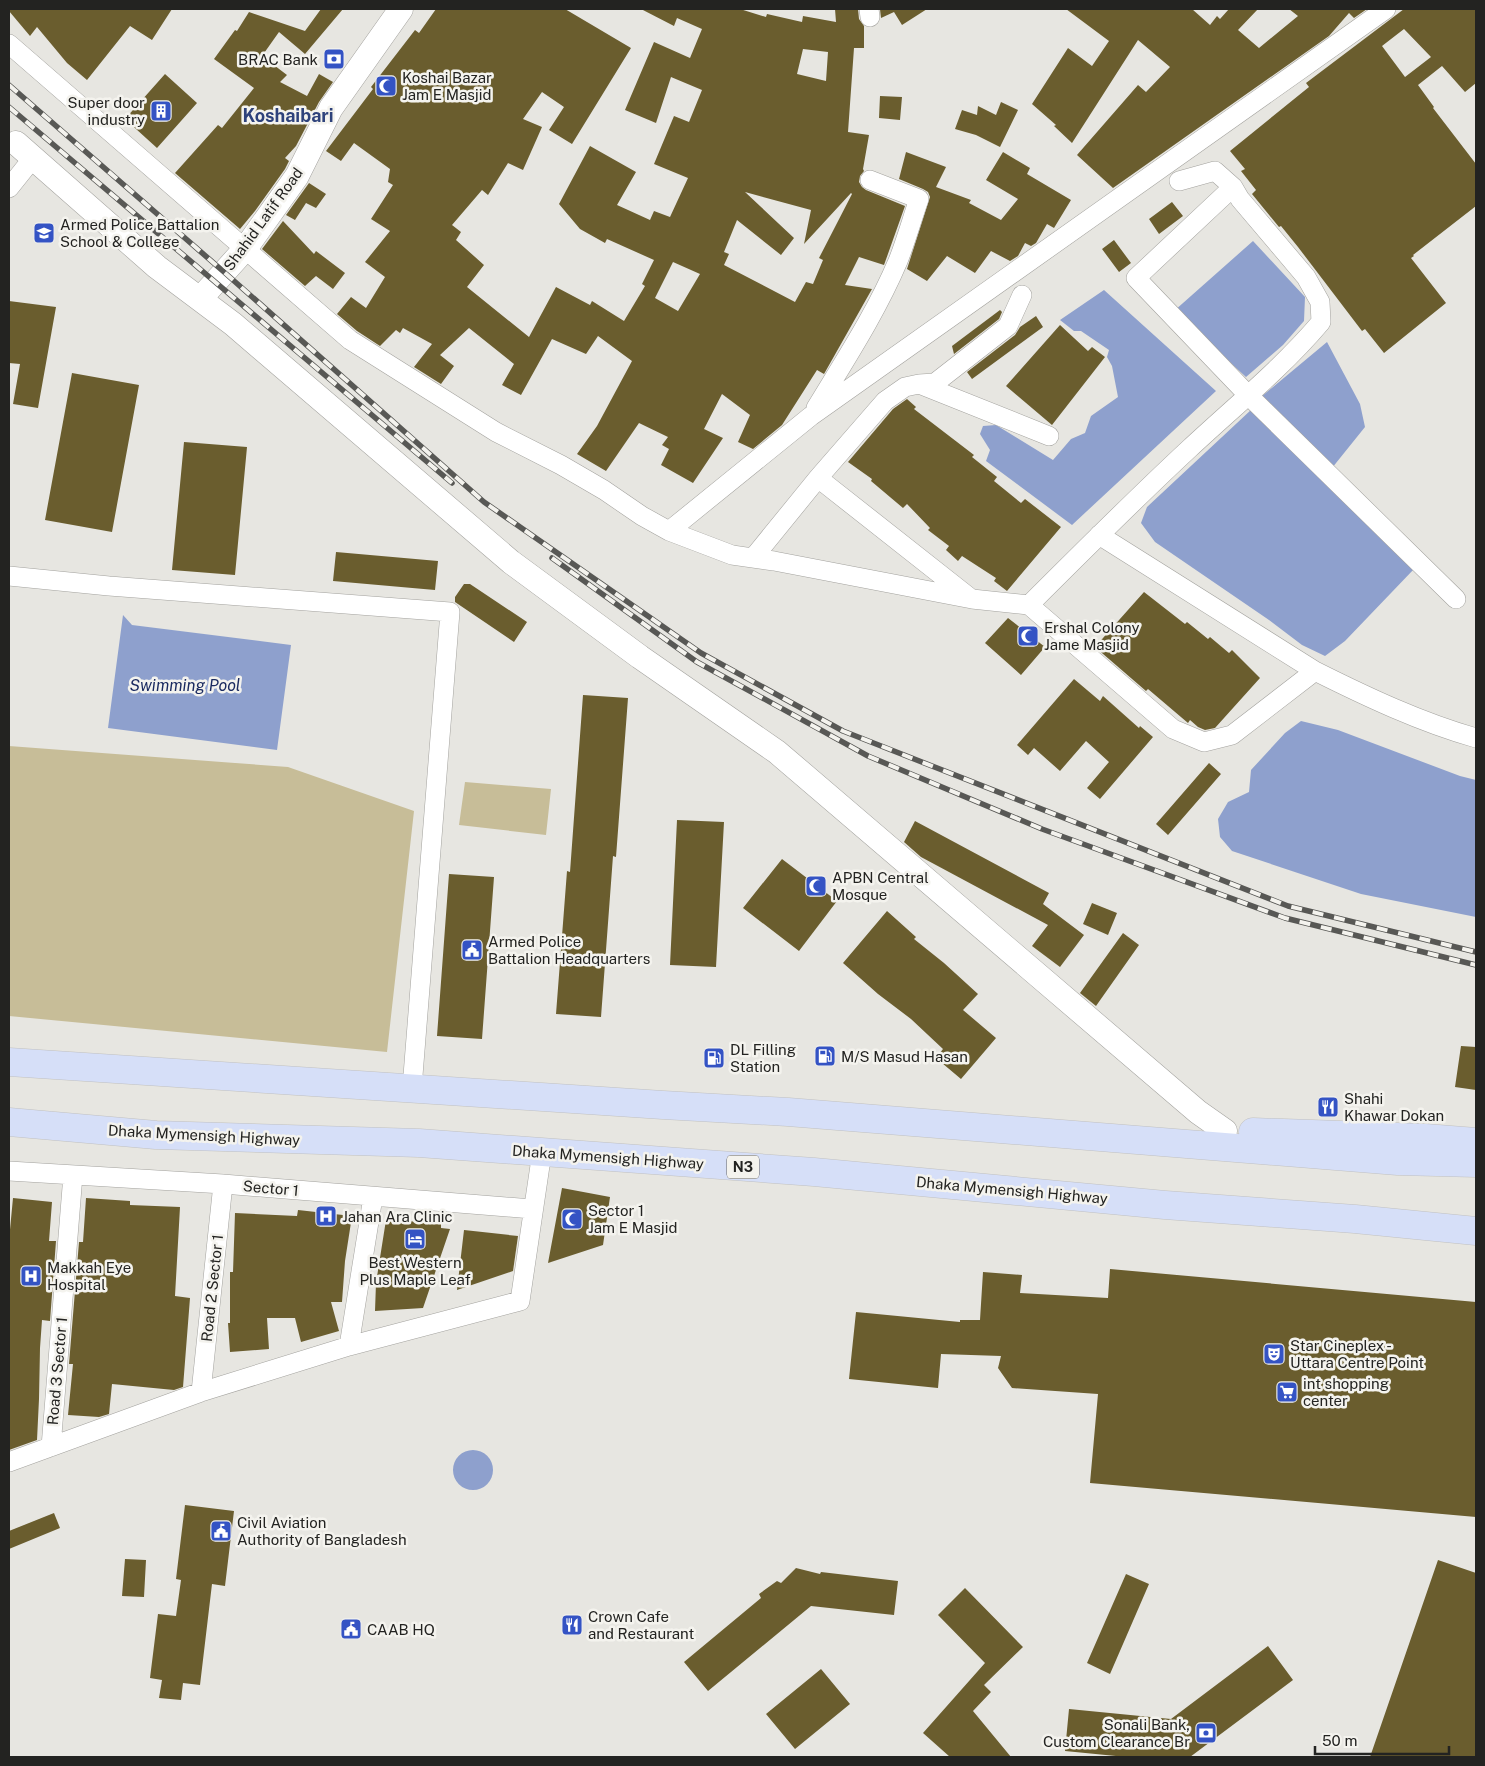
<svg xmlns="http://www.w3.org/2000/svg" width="1485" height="1766" font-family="'Public Sans',sans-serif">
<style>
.green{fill:#c7bd98}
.water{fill:#8ea0cd}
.building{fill:#6a5d2e;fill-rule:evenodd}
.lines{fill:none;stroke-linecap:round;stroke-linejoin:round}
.minor-casing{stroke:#a3a29e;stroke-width:20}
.tertiary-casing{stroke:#a3a29e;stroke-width:25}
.trunk-casing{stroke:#c1c1c1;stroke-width:29}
.minor{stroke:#fff;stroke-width:19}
.tertiary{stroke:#fff;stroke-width:24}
.trunk{stroke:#d6dff8;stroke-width:28}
.rail-casing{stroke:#585855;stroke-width:5.5}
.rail{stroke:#f4f3ee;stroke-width:4;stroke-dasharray:11;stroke-linecap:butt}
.labels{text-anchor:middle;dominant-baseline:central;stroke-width:5;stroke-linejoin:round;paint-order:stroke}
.shield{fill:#f4f3ee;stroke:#62615e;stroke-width:1}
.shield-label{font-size:14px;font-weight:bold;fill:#232321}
.poi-label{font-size:15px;fill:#232321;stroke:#f4f3ee;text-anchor:start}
.street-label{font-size:15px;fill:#232321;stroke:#f4f3ee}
.water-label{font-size:16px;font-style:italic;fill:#1a2a60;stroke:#f4f3ee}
.quarter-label{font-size:18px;font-weight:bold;fill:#2e427b;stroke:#f4f3ee}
</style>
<rect width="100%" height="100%" fill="#e7e6e1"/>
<path class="green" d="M9 746 288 767 414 811 387 1052 9 1016Z
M465 782 551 789 546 835 459 825Z"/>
<path class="water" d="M1253 241 1305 297 1304 321 1283 345 1246 377 1174 311Z
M1104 290 1216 391 1072 525 986 461 990 450 980 434 983 426 996 425 1053 460 1071 439 1085 433 1091 416 1118 397 1112 366 1107 357 1109 350 1081 331H1074L1060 320Z
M1327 342 1360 404 1365 427 1332 468 1261 397Z
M1252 409 1414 569 1345 641 1325 656 1302 645 1269 620 1155 542 1141 523 1147 507Z
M123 615 132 625 291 645 277 750 108 728Z
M1301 721 1338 730 1460 776 1476 780V917L1361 894 1232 851 1220 837 1218 819 1228 802 1249 792 1251 770 1285 733Z
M453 1470a20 20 0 1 1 40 0a20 20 0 1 1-40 0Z"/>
<path class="building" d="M9 9H172L152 40 130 26 87 80 67 63 37 27 30 36 9 11Z
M321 9H343L305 54 279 32 262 56 287 75 280 82 307 96 319 74 333 82 319 102 296 146 285 158 289 161 285 169 255 211 240 229 175 173 218 125 222 128 254 88 214 59 235 30 237 31 249 12 305 31Z
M436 9H565L631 48 572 144 549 130 564 107 542 92 523 119 542 127 523 170 508 163 488 195 482 190 452 225 461 232 456 240 484 265 467 287 529 337 556 287 590 305 592 301 624 321 645 286 642 284 654 260 607 239 605 243 580 229 559 204 590 146 636 172 617 205 650 220 654 211 670 217 688 178 654 164 674 116 689 122 702 90 671 77 656 123 625 110 654 42 690 58 702 29 677 18 674 26 641 9H740L766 17 767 14 802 22 803 16 836 22 835 9H858L859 19 864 26V48H854L848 132 869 135 863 169 864 171 860 176 859 182 862 187 866 190 905 206 884 265 859 257 845 285 872 289 824 374 817 370 782 425 753 449 738 442 750 415 722 394 704 429 723 438 693 483 661 465 669 449 662 445 668 437 639 423 606 471 577 454 597 426 632 361 598 336 586 354 552 339 521 395 502 385 514 364 469 328 440 355 454 366 441 384 414 367 432 344 403 328 400 333 396 330 380 346 357 331 337 314 351 297 366 308 385 277 365 262 390 231 371 219 393 185 388 182 390 169 354 143 341 161 326 151 373 89 371 87 415 30 419 33ZM803 49 828 52 826 81 797 74ZM745 192 811 210 804 244 851 193 852 194 819 258 823 260 813 284 806 282 795 302 724 265 729 254 724 252 737 220 781 255 794 238ZM673 262 700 274 678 311 655 298Z
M880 9H927L902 25 894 12 881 18Z
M1066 9H1192L1210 25 1217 16 1220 19 1229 9H1258L1238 30 1259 48 1298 16 1289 9H1367L1354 18 1349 13 1329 36 1113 188 1077 155 1138 85 1146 92 1170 67 1138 40 1072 143 1054 126 1056 125 1032 104 1068 48 1092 66 1109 41Z
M1404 9H1476V83L1465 92 1442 66 1418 85 1434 107 1433 108 1476 164V206L1413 255 1414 256 1411 258 1446 303 1384 353 1365 329 1362 331 1298 247 1281 226 1279 227 1252 194 1256 190 1241 171 1245 169 1230 151 1309 87 1306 83ZM1404 29 1431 57 1405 77 1382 46Z
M165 74 197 103 157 148 125 119Z
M880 96 902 97 900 120 879 118Z
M1001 102 1018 110 1000 147 976 135 955 129 962 110 977 115 978 106 996 115Z
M906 152 946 167 936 187 971 200 969 203 1001 220 1018 199 986 180 1003 152 1030 168 1027 174 1071 200 1054 228 1047 224 1036 243 1031 246 1025 243 1018 256 1010 261 991 251 975 273 947 256 927 281 907 269 930 197 928 192 923 189 899 179Z
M309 183 326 194 316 208 306 203 295 220 286 215Z
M1172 202 1183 216 1159 234 1149 219Z
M283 221 314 254 316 251 345 273 333 289 316 276 305 286 262 249Z
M1114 240 1131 263 1119 272 1102 249Z
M9 301 56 307 38 408 13 404 20 364 9 363Z
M1000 310 1002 312 999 319 954 354 952 346Z
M1036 316 1043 327 972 379 967 372 1015 335 1020 327Z
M1060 325 1088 351 1092 347 1105 357 1052 425 1006 386Z
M72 373 139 385 112 532 45 520Z
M907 399 916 407 914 409 974 455 972 457 997 477 994 481 1021 503 1025 499 1061 527 1007 591 994 581 996 578 962 556 958 561 946 550 949 546 928 530 930 528 907 504 903 508 871 481 872 479 848 462 893 409Z
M184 442 247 447 235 575 172 570Z
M336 552 438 561 435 590 333 581Z
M464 584H470L527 622 514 642 455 602V597Z
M1144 592 1185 624 1187 622 1208 639 1210 637 1229 653 1232 650 1260 678 1215 728 1205 730 1198 727 1190 720 1188 723 1148 689 1146 691 1095 647Z
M1008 618 1045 647 1021 675 985 643Z
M1074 679 1100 701 1103 696 1139 728 1140 726 1153 737 1100 799 1087 788 1109 762 1086 741 1060 771 1034 748 1028 755 1017 745Z
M583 695 628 698 616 857 613 856 601 1017 556 1014 567 871 570 872Z
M1209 763 1221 774 1168 835 1156 824Z
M677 820 724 822 716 967 670 965Z
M915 821 1049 893 1043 904 1084 935 1060 967 1032 946 1048 925 921 857 904 842Z
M782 859 837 901 799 951 743 908Z
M449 874 494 877 482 1039 437 1036Z
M1092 903 1117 913 1108 935 1083 924Z
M887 911 916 937 914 939 944 963 978 994 963 1010 996 1038 961 1079 936 1058 943 1049 911 1019 878 994 843 963Z
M1123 933 1139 945 1096 1006 1080 993Z
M1461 1046 1476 1047V1090L1455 1087Z
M562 1188 610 1197 603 1245 548 1263Z
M13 1198 52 1202 49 1241H56L50 1321 42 1320 40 1348 39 1399 37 1440 9 1450V1240Z
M86 1198 130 1201V1205L180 1207 175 1296 190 1298 183 1387 174 1390 112 1384 109 1414 99 1417 68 1415 73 1364H69L79 1242H83Z
M298 1210 352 1216 345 1261 342 1302H331L339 1331 301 1342 295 1318H267L269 1349 230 1352 228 1323H230V1272H233L235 1213 297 1216Z
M386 1220 441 1223V1228L450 1229 423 1308 375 1311 376 1283Z
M464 1230 518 1236 513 1271 457 1290Z
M1110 1269 1476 1302V1517L1090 1483 1098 1394 1012 1388 998 1368 1001 1356 941 1354 938 1388 849 1379 856 1312 960 1322V1320H980L983 1272 1022 1275 1020 1293 1108 1298Z
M185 1505 234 1511 225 1586 212 1584 200 1685 183 1683 181 1700 159 1698 162 1680 150 1678 158 1614 176 1616 181 1580 176 1579Z
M54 1513 60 1528 9 1549V1531Z
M125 1559 146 1560 144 1597 122 1596Z
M1438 1560 1476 1573V1757H1370Z
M796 1568 820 1574 821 1572 898 1581 894 1615 811 1606 708 1691 684 1662 761 1598 759 1594 777 1581 781 1583Z
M1126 1574 1149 1584 1110 1674 1087 1663Z
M965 1588 1023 1647 984 1685 991 1692 973 1711 1011 1757H950L923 1733 985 1663 938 1615Z
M1268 1646 1293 1680 1190 1757H1126L1065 1751 1069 1709 1171 1719Z
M821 1669 850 1704 795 1749 766 1714Z"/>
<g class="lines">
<g class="minor-casing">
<path id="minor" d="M869 9 870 17
M9 44 350 340 496 432 561 465 604 490 642 516 669 531 732 555 774 561 972 599 1029 605C1082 552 1135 499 1190 448 1234 407 1282 368 1321 322L1320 302 1306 277 1240 199 1233 187 1215 171 1179 181
M1233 187 1136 278 1248 395 1456 599
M9 188 33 158
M919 384 935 383 1008 326 1022 295
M816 408C845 360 876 313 898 261 906 241 912 219 919 199L870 180
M818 478 969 597
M669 531 811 416 1386 9
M1099 535 1315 671
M753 558 818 478 885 401 905 387 919 384 1049 436
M9 576 109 586 450 612 412 1088
M1029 605 1173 729 1204 742 1232 735 1315 671C1367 697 1420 722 1476 738
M9 1171 223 1184 532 1209
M349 1346 373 1197
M201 1392 223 1184
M51 1447 73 1175
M9 1462 201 1392 349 1346 520 1301 542 1152"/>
</g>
<g class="tertiary-casing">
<path id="tertiary" d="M16 143 157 267 233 324 511 562 640 657 777 752 1198 1112 1225 1131
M200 299 245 249 297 176 331 108 401 9"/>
</g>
<g class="trunk-casing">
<path id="trunk" d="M9 1062 663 1105 788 1112 1398 1161 1476 1163
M9 1122 156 1135 419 1143 814 1172 1165 1205 1355 1219 1476 1231
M1253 1132 1425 1138 1476 1142"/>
</g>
<use href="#minor" class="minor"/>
<use href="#tertiary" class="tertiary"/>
<use href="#trunk" class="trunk"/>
<g class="rail-casing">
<path id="rail" d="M9 85 224 272 484 502 701 653 843 731 1288 906 1476 952
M9 107 452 483
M552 558 697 662 868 756 1042 829 1285 918 1476 965"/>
</g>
<use href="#rail" class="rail"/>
</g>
<defs>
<g id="bank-square" transform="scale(1.125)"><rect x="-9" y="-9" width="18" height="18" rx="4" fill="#3453c4" stroke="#f4f3ee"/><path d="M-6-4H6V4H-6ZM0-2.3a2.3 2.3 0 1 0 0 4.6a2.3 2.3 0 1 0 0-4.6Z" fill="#fff"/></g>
<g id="mosque-square" transform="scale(1.125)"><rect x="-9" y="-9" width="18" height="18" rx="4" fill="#3453c4" stroke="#f4f3ee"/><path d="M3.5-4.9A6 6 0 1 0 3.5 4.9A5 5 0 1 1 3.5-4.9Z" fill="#fff"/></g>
<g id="building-square" transform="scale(1.125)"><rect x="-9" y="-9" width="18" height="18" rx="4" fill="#3453c4" stroke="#f4f3ee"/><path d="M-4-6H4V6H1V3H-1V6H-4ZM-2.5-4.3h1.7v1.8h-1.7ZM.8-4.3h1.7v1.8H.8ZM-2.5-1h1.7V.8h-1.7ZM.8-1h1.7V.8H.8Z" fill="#fff"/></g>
<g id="university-square" transform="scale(1.125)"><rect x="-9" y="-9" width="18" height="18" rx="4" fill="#3453c4" stroke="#f4f3ee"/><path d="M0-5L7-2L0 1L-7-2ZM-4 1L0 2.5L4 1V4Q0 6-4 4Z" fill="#fff"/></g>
<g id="civic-square" transform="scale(1.125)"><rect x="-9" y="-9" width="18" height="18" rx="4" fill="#3453c4" stroke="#f4f3ee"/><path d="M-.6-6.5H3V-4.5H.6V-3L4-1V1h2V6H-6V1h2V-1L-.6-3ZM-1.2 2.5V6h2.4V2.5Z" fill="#fff"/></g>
<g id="fuel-square" transform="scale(1.125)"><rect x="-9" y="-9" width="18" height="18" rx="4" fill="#3453c4" stroke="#f4f3ee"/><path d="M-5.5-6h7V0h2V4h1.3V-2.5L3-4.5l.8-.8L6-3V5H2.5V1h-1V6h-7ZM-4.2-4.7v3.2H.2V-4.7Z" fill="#fff"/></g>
<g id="restaurant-square" transform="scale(1.125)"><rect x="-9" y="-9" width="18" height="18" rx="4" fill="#3453c4" stroke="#f4f3ee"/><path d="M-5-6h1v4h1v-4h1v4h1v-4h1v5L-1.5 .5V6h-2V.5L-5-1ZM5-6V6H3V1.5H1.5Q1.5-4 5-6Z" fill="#fff"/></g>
<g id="hospital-square" transform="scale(1.125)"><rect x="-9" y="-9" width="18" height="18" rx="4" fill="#3453c4" stroke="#f4f3ee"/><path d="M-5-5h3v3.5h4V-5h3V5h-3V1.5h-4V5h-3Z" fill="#fff"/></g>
<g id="hotel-square" transform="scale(1.125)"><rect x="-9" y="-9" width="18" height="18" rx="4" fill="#3453c4" stroke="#f4f3ee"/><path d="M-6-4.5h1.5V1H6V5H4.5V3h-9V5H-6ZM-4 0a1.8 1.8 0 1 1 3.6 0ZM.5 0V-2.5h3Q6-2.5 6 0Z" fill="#fff"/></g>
<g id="theatre-square" transform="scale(1.125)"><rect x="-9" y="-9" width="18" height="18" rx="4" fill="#3453c4" stroke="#f4f3ee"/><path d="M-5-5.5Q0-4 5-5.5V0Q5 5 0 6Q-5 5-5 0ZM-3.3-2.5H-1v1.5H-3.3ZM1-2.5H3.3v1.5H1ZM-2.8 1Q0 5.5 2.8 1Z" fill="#fff"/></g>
<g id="supermarket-square" transform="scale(1.125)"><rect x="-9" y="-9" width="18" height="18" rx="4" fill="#3453c4" stroke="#f4f3ee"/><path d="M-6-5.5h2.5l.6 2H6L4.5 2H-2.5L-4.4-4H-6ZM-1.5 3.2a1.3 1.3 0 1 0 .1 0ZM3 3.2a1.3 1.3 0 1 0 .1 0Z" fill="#fff"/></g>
</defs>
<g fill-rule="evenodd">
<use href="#bank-square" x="334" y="59"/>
<use href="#mosque-square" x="386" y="86"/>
<use href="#building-square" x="161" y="111"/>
<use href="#university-square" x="44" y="233"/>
<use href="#mosque-square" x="1028" y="636"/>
<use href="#mosque-square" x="816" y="886"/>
<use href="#civic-square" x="472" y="950"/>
<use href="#fuel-square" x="825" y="1056"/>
<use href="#fuel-square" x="714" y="1058"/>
<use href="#restaurant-square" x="1328" y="1107"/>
<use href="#hospital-square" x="326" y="1216"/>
<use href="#mosque-square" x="572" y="1219"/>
<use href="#hotel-square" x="415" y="1239"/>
<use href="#hospital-square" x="31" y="1276"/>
<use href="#theatre-square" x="1274" y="1354"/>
<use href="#supermarket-square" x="1287" y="1392"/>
<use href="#civic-square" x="221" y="1531"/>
<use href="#restaurant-square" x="572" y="1625"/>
<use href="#civic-square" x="351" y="1629"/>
<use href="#bank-square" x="1206" y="1733"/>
</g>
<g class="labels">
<rect class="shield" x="727" y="1155.5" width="32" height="23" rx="4"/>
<g class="shield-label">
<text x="743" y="1167">N3</text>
</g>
<g class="poi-label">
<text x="318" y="59" text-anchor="end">BRAC Bank</text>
<text x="402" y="77">Koshai Bazar<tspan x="402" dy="17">Jam E Masjid</tspan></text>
<text x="145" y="102" text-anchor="end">Super door<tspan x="145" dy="17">industry</tspan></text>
<text x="60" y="224">Armed Police Battalion<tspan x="60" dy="17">School &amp; College</tspan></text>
<text x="1044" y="627">Ershal Colony<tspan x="1044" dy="17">Jame Masjid</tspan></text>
<text x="832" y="877">APBN Central<tspan x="832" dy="17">Mosque</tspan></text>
<text x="488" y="941">Armed Police<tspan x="488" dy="17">Battalion Headquarters</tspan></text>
<text x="730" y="1049">DL Filling<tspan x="730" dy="17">Station</tspan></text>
<text x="841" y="1056">M/S Masud Hasan</text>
<text x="1344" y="1098">Shahi<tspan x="1344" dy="17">Khawar Dokan</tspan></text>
<text x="588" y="1210">Sector 1<tspan x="588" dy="17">Jam E Masjid</tspan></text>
<text x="342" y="1216">Jahan Ara Clinic</text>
<text x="415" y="1262" text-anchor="middle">Best Western<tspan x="415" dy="17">Plus Maple Leaf</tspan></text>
<text x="47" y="1267">Makkah Eye<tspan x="47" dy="17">Hospital</tspan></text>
<text x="1290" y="1345">Star Cineplex -<tspan x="1290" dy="17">Uttara Centre Point</tspan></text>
<text x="1303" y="1383">int shopping<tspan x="1303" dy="17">center</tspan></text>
<text x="237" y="1522">Civil Aviation<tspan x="237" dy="17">Authority of Bangladesh</tspan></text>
<text x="588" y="1616">Crown Cafe<tspan x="588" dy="17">and Restaurant</tspan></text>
<text x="367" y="1629">CAAB HQ</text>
<text x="1190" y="1724" text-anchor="end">Sonali Bank,<tspan x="1190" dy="17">Custom Clearance Br</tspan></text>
</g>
<g class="street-label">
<text transform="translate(263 219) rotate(-54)">Shahid Latif Road</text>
<text transform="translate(204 1135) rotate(3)">Dhaka Mymensigh Highway</text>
<text transform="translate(608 1157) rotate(4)">Dhaka Mymensigh Highway</text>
<text transform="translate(271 1188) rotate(5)">Sector 1</text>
<text transform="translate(1012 1190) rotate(5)">Dhaka Mymensigh Highway</text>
<text transform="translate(212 1288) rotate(-84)">Road 2 Sector 1</text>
<text transform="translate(57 1371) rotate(-85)">Road 3 Sector 1</text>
</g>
<g class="water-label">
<text x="185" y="685">Swimming Pool</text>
</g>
<g class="quarter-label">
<text x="288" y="115">Koshaibari</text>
</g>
</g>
<rect width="1485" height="1766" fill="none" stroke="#232321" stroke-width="20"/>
<path d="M1315 1746v8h134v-8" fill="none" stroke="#232321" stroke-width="2.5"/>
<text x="1322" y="1746" font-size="15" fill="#232321" stroke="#f4f3ee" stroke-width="4" paint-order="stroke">50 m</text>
</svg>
